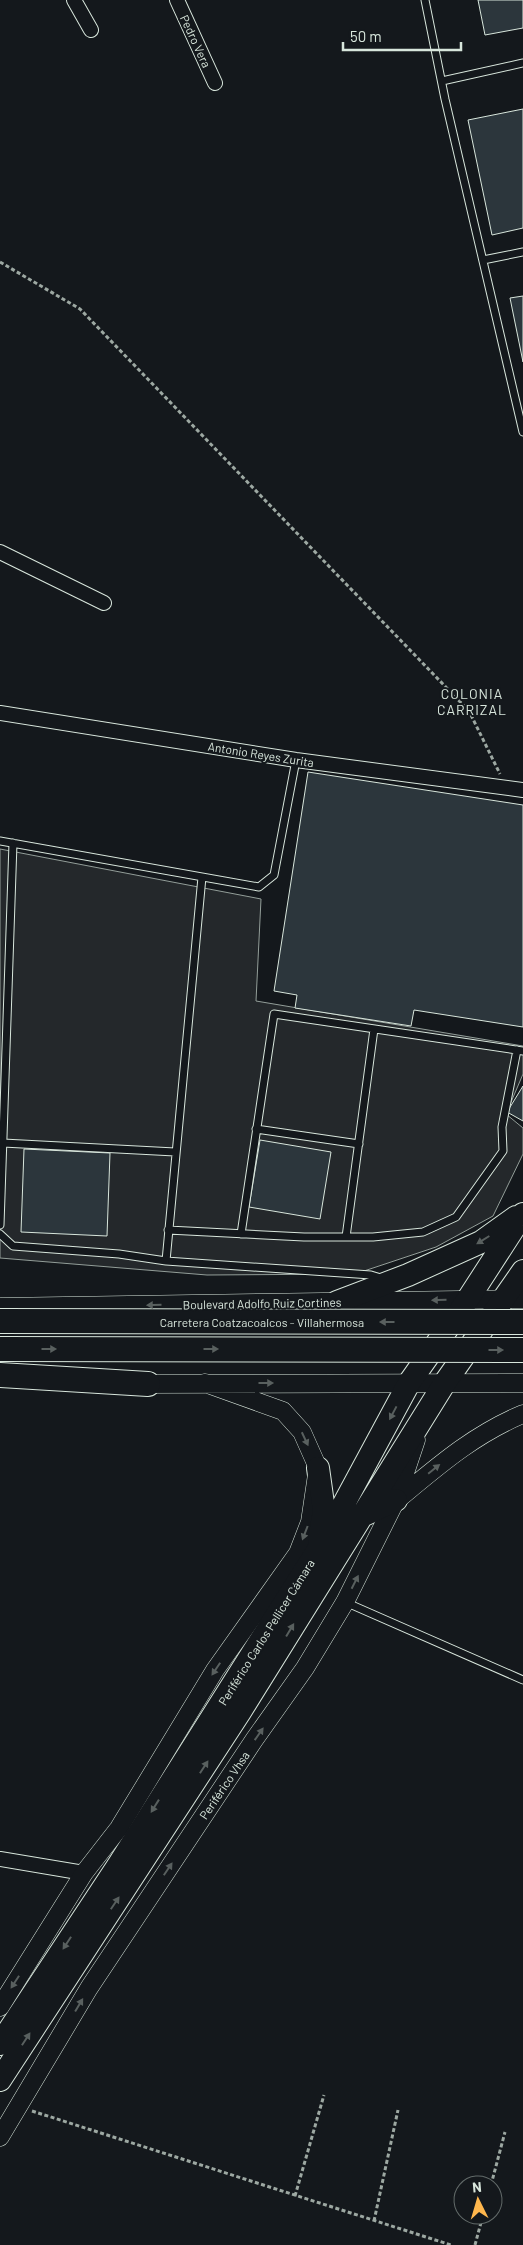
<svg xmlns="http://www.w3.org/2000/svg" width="523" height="2245" font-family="Barlow,sans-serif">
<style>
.parking{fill:#24282b;stroke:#939e99}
.building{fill:#2c363c;stroke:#d8e6dc}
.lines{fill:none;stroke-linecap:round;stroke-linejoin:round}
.service-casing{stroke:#d8e6dc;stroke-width:9}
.minor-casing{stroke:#d8e6dc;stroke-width:16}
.tertiary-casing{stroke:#d8e6dc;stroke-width:19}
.primary-casing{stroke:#d8e6dc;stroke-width:24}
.trunk-casing{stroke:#d8e6dc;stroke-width:26}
.path{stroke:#9da8a2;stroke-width:3;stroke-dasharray:4 2.5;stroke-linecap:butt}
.service{stroke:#14181c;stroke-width:7}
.minor{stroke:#14181c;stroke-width:14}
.tertiary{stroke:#14181c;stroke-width:18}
.primary{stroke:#14181c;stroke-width:22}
.trunk{stroke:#14181c;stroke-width:24}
.trunk-bridge-casing{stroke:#d8e6dc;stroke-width:26;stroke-linecap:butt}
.trunk-bridge{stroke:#14181c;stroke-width:24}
.oneway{fill:#59605f}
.labels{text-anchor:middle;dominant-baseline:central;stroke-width:4;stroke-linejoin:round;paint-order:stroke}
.street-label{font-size:12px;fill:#d8e6dc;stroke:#14181c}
.neighbourhood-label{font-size:14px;letter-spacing:1px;fill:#d8e6dc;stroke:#14181c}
</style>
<rect width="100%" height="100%" fill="#14181c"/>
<path class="parking" d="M0 849 261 899 256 1001 523 1046V1074L506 1114 523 1128V1154L493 1216 436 1247 355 1274 207 1275 0 1258Z"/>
<path class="building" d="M478 0H523V28L485 35Z
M523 109V228L492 235 468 120Z
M523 296V362L510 298Z
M308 772 523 805V1027L414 1010 411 1026 295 1008 297 995 274 991Z
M523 1086V1121L507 1112Z
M260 1140 331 1152 320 1219 249 1207Z
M24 1149 110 1153 107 1236 21 1232Z"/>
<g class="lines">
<g class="service-casing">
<path id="service" d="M425 0 445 99 523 432
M442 81 523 63
M483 260 523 252
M0 841 259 887 274 875 296 760
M256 1129 359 1144
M3 1143 175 1152
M0 1225 13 843
M168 1230 304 1237H373L423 1232 456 1217 503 1151 502 1127 517 1050
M0 1234 13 1246 119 1254 166 1261 371 1275 381 1278
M241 1234 274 1014 523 1051
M346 1237 374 1029
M166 1261 202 877
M345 1602 523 1680"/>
</g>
<g class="minor-casing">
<path id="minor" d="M74 0 91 30
M177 0 215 83
M0 552 104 603
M0 713 296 760 523 790
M0 1859 84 1873"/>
</g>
<g class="tertiary-casing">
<path id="tertiary" d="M0 1307 523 1299
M135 1384 523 1383
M397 1500C438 1466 473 1435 523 1414
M0 2007 84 1873 119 1828 215 1670 298 1553 310 1522 318 1468 302 1432 283 1411 205 1383
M0 2137 89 1988 254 1740 305 1668 345 1602 396 1500 416 1440"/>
</g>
<g class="primary-casing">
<path id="primary" d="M337 1302 408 1275 481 1242 516 1217
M318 1468 324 1511 319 1539
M362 1516 396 1500
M0 2044 119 1864 326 1537 409 1383 468 1299 523 1214
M0 2080 240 1712 444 1384 523 1271"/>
</g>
<g class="trunk-casing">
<path id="trunk" d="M0 1375 148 1384"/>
</g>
<path class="path" d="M0 262 80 309 469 711 500 774
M32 2111 451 2245
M491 2185 505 2132
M295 2196 324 2095
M374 2221 398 2110
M475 2245 483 2215"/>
<use href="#service" class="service"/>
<use href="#minor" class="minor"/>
<use href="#tertiary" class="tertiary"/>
<use href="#primary" class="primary"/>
<use href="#trunk" class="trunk"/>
<g class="trunk-bridge-casing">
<path id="trunk-bridge" d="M0 1321 523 1322
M0 1349 523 1350"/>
</g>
<use href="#trunk-bridge" class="trunk-bridge"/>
</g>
<defs><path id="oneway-solid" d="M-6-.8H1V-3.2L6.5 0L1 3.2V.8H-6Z" transform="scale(1.25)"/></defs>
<g class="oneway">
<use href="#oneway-solid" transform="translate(483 1240) rotate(148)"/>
<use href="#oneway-solid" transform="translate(439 1300) rotate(179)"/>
<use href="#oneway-solid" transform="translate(154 1305) rotate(179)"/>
<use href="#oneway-solid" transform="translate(387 1322) rotate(-180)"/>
<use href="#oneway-solid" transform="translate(49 1349)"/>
<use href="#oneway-solid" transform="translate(211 1349)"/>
<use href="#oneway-solid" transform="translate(496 1350)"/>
<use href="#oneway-solid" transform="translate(266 1383)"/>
<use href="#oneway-solid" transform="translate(393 1413) rotate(118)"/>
<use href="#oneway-solid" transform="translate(305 1439) rotate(65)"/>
<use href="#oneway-solid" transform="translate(434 1469) rotate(-39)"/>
<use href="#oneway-solid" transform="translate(305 1533) rotate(111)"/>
<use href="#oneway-solid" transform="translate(355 1582) rotate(-63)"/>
<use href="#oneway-solid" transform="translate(290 1630) rotate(-59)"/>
<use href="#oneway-solid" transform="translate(216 1669) rotate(124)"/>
<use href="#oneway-solid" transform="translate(259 1734) rotate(-55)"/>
<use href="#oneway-solid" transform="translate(204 1767) rotate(-57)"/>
<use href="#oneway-solid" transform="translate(155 1806) rotate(122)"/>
<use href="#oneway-solid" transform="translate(168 1869) rotate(-56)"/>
<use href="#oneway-solid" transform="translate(115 1903) rotate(-56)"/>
<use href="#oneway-solid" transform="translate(67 1943) rotate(123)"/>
<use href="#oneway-solid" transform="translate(15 1982) rotate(123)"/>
<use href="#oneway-solid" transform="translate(79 2005) rotate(-59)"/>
<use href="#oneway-solid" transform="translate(26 2039) rotate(-57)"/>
</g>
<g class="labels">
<g class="street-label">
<text transform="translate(196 41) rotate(65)">Pedro Vera</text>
<text transform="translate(261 754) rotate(9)">Antonio Reyes Zurita</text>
<text transform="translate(262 1303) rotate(-1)">Boulevard Adolfo Ruiz Cortines</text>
<text x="262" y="1322">Carretera Coatzacoalcos - Villahermosa</text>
<text transform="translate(266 1632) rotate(-58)">Periférico Carlos Pellicer Cámara</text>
<text transform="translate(224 1785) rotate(-56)">Periférico Vhsa</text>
</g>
<g class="neighbourhood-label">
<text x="472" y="693">COLONIA<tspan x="472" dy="16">CARRIZAL</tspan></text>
</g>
</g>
<g transform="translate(478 2200) rotate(355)"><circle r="24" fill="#14181c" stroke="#626a69"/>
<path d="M0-4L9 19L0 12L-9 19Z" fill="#ffb74d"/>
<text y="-8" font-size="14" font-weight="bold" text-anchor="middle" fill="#d8e6dc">N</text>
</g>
<path d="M343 42v8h118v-8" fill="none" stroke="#d8e6dc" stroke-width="2.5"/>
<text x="350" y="42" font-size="15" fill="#d8e6dc" stroke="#14181c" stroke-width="4" paint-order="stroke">50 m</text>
</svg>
